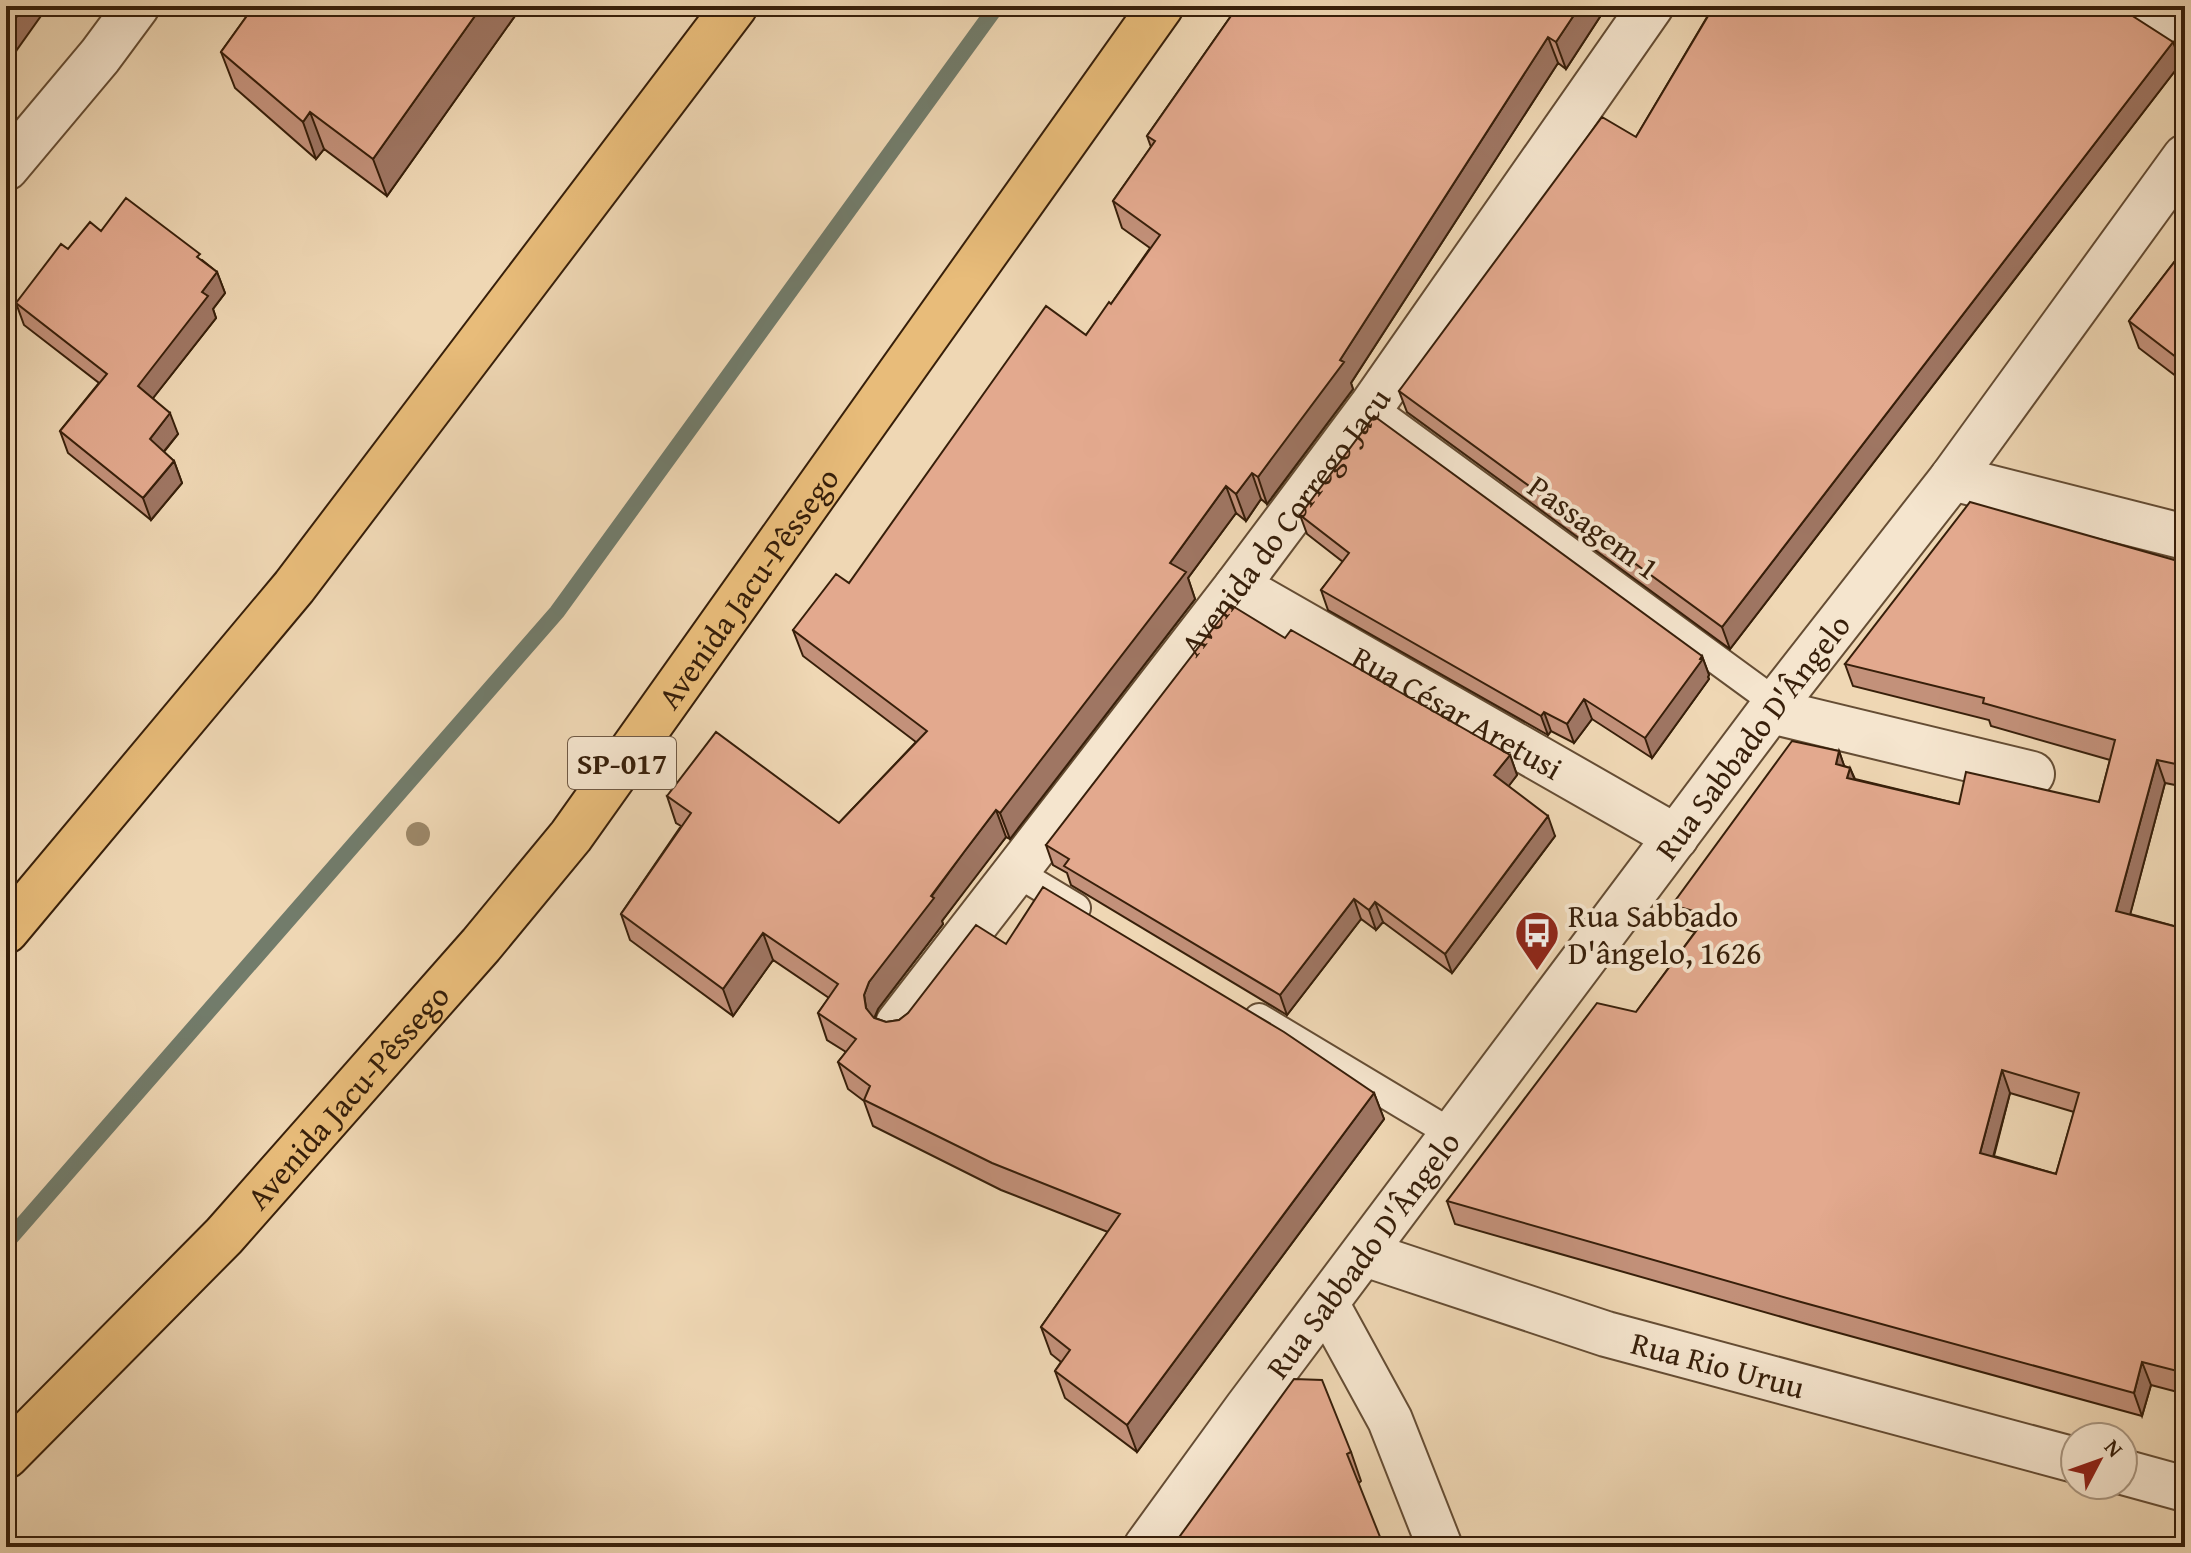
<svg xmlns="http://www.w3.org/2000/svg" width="2191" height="1553" font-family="'Gentium Book Plus',serif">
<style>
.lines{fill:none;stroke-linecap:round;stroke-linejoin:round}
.stream{stroke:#727c6b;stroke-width:16}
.service-casing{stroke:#654d34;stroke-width:32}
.minor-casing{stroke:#654d34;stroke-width:48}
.tertiary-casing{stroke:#654d34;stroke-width:48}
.trunk-casing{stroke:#371f0a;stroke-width:48}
.service{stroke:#f5e5ce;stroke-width:28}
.minor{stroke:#f5e5ce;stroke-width:44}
.tertiary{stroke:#f5e5ce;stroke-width:44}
.trunk{stroke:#e8bc7a;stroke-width:44}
.tree{fill:#9c8768}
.wall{fill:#c3917a;stroke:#371f0a;stroke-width:2;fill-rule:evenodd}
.shaded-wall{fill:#9f7663;stroke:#371f0a;stroke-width:2}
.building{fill:#e3a98e;stroke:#371f0a;stroke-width:2;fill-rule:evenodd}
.labels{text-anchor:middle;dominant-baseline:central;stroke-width:8;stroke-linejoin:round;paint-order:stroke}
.shield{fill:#f5e5ce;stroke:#705a45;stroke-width:2}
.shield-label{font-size:30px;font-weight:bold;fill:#371f0a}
.street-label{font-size:32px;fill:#371f0a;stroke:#f5e5ce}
.poi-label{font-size:32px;fill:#371f0a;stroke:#f5e5ce;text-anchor:start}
</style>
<rect width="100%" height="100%" fill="#efd7b4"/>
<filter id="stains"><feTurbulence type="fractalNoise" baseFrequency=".0025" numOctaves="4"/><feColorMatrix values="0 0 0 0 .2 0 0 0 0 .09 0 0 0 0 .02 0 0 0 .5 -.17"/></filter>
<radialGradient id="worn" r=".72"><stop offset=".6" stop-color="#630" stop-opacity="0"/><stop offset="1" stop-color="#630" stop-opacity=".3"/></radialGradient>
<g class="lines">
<path class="stream" d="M6 1243 557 612 997 6"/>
<g class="service-casing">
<path id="service" d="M2143 6 2185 33
M1371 407 1776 703
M1016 872 1076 908
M1259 1018 1454 1135"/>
</g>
<g class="minor-casing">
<g id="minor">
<path d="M1952 478 2185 537"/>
<path id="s1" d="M1237 586 1676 837"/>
<path d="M1771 711 2032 774"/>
<path id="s2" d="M898 1024 1237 586 1371 407 1651 6"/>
<path id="s3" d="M1365 1254 1606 1334 2075 1460"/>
<path d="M1326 1303 1390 1420 1440 1547"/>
<path d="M2123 1472 2185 1489"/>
</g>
</g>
<g class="tertiary-casing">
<g id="tertiary">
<path d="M6 168 100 56 137 6"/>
<path id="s4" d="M1146 1547 1247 1408 1776 703 1952 478 2185 157"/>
</g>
</g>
<g class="trunk-casing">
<g id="trunk">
<path d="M6 931 294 587 735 6"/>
<path id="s5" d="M6 1456 224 1236 481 945 571 836 1161 6"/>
</g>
</g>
<use href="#service" class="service"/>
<use href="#minor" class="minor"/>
<use href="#tertiary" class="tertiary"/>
<use href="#trunk" class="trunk"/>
</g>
<circle class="tree" cx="418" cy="834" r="12"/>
<path class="wall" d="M6 6 16 51 6 53Z
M254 6H522L387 196 324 149 316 159 235 88 221 52Z
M1238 6H1607L1566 69 1558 63 1351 383 1353 389 1267 504 1261 499 1246 521 1236 513 1188 578 1195 599 1010 839 1006 837 974 878 942 921 943 924 878 1009 875 1018 886 1022 899 1020 1006 944 1374 1093 1384 1119 1137 1452 1065 1398 1055 1371 1061 1362 1051 1354 1041 1327 1108 1232 1001 1190 873 1126 864 1101 848 1089 838 1062 846 1052 827 1040 818 1013 829 998 773 960 733 1016 630 940 621 914 681 826 676 823 667 796 839 823 916 742 803 656 793 630 849 583 1086 335 1111 304 1150 248 1122 228 1113 201 1151 147 1147 136Z
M1710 6H2117L2181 63 1730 649 1407 412 1399 391 1636 137 1713 7Z
M2185 248V383L2139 348 2129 321Z
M68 249 202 260 217 272 225 293 213 309 216 318 153 398 178 434 164 452 174 461 182 483 151 520 68 453 60 431 99 383 24 325 16 303Z
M1300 515 1702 656 1709 675 1708 677 1709 679 1652 758 1592 719 1574 743 1551 731 1548 735 1328 610 1321 590 1343 562 1307 534Z
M2185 563V787L2165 783 2130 914 2185 929V1394L2151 1385 2142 1416 1810 1325 1455 1224 1447 1201 1636 1012 1695 932 1681 928 1672 905 1839 751 1844 766 1850 768 1855 779 1959 804 2099 802 2110 760 1991 726 1989 720 1853 686 1845 664ZM2010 1093 2074 1112 2056 1174 1994 1156Z
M1510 755 1517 775 1508 786 1555 836 1452 973 1383 922 1376 930 1361 919 1287 1015 1071 885 1067 873 1053 865 1046 845Z
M1294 1379 1351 1452 1361 1481 1359 1483Z"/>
<path class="shaded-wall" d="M24 6H48L16 51 8 29Z
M482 6H522L387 196 373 159Z
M1580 6H1607L1566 69 1556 42Z
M1548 37 1558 63 1351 383 1353 389 1267 504 1258 477 1340 360Z
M2173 42 2181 63 1730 649 1722 627Z
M310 112 324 149 316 159 303 122Z
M217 272 225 293 213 309 216 318 146 407 138 386 202 292Z
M170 413 178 434 157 460 150 439Z
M174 461 182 483 151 520 143 498Z
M1252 473 1261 499 1246 521 1236 494Z
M1226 486 1236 513 1188 578 1195 599 1010 839 1000 813 1170 563Z
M1702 656 1709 675 1708 677 1709 679 1652 758 1645 738Z
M1584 699 1592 719 1574 743 1567 724Z
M1544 712 1551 731 1548 735 1541 716Z
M1839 751 1847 774 1836 764Z
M1510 755 1517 775 1502 795 1494 775Z
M2157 760 2165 783 2125 934 2116 911Z
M1850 768 1859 791 1847 778Z
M996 810 1006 837 942 921 943 924 878 1009 873 1021 866 1008 864 995 869 982 964 852Z
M1548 816 1555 836 1452 973 1445 954Z
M1354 899 1361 919 1287 1015 1280 995Z
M1375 902 1383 922 1376 930 1369 910Z
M763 933 773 960 733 1016 723 989Z
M2002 1070 2010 1093 1988 1176 1980 1153Z
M1374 1093 1384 1119 1137 1452 1127 1425Z
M2142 1362 2151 1385 2142 1416 2134 1393Z"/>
<path class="building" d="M6 6H24L8 29H6Z
M254 6H482L373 159 310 112 303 122 221 52Z
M1238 6H1580L1556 42 1548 37 1340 360 1344 362 1258 477 1252 473 1236 494 1226 486 1170 563 1186 572 1000 813 996 810 964 852 931 896 934 898 869 982 864 995 866 1008 874 1018 886 1022 899 1020 908 1013 976 925 1006 944 1043 887 1284 1032 1374 1093 1127 1425 1055 1371 1070 1350 1041 1327 1120 1214 992 1163 864 1100 870 1086 838 1062 856 1039 818 1013 838 984 763 933 723 989 621 914 691 813 667 796 716 732 839 823 927 731 793 630 836 574 849 583 1046 306 1086 335 1109 302 1111 304 1160 235 1113 201 1155 141 1147 136Z
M1714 6H2117L2173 42 1722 627 1399 391 1602 117 1636 137Z
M126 198 200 254 197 257 217 272 202 292 208 296 138 386 170 413 150 439 174 461 143 498 60 431 107 374 16 303 61 244 68 249 90 222 101 231Z
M2185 248V364L2129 321Z
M1374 416 1702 656 1700 659 1702 660 1645 738 1584 699 1567 724 1544 712 1541 716 1321 590 1349 553 1300 515Z
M1970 502 2185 563V766L2157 760 2116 911 2185 929V1373L2142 1362 2134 1393 1801 1302 1447 1201 1597 1003 1636 1012 1708 915 1672 905 1792 741 1839 751 1836 764 1850 768 1847 778 1959 804 1966 772 2099 802 2115 740 1983 703 1984 698 1845 664ZM2002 1070 2079 1093 2056 1174 1980 1153Z
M1231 605 1285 638 1291 630 1510 755 1494 775 1548 816 1445 954 1375 902 1369 910 1354 899 1280 995 1064 866 1069 859 1046 845Z
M1294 1379 1322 1380 1351 1452 1347 1454 1384 1547H1172Z"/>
<defs>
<g id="bus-pin" transform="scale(2.3)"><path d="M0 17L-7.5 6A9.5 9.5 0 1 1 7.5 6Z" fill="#8f2418" stroke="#f5e5ce"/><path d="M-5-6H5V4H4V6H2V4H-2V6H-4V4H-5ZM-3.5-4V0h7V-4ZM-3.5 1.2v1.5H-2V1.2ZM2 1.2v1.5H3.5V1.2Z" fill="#fff"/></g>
</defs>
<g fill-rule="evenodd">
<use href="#bus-pin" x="1537" y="933"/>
</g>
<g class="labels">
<rect class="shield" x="568" y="737" width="108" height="52" rx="6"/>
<g class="shield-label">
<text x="622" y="763">SP-017</text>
</g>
<g class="street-label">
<text stroke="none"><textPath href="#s2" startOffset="634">Avenida do Corrego Jacu</textPath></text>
<text transform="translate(1594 527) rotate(36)">Passagem 1</text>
<text stroke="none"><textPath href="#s5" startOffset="1144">Avenida Jacu-Pêssego</textPath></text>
<text stroke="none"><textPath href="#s1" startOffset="254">Rua César Aretusi</textPath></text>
<text stroke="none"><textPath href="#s4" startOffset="1012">Rua Sabbado D'Ângelo</textPath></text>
<text stroke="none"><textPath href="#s5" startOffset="496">Avenida Jacu-Pêssego</textPath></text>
<text stroke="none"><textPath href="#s4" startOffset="364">Rua Sabbado D'Ângelo</textPath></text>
<text stroke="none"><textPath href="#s3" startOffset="370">Rua Rio Uruu</textPath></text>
</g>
<g class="poi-label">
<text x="1568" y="915">Rua Sabbado<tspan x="1568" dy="37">D'ângelo, 1626</tspan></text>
</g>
</g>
<rect width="2191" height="1553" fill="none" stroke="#efd7b4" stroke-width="32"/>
<rect x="8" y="8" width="2175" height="1537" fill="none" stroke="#371f0a" stroke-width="4"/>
<rect x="16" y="16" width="2159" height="1521" fill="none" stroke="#371f0a" stroke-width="2"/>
<g transform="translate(2099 1461) rotate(49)"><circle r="38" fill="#f5e5ce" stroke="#a99680" stroke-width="2"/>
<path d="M0-6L14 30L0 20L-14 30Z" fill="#8f2418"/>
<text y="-12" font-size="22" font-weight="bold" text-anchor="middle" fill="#371f0a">N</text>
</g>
<rect width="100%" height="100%" filter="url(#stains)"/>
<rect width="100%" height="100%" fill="url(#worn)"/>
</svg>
